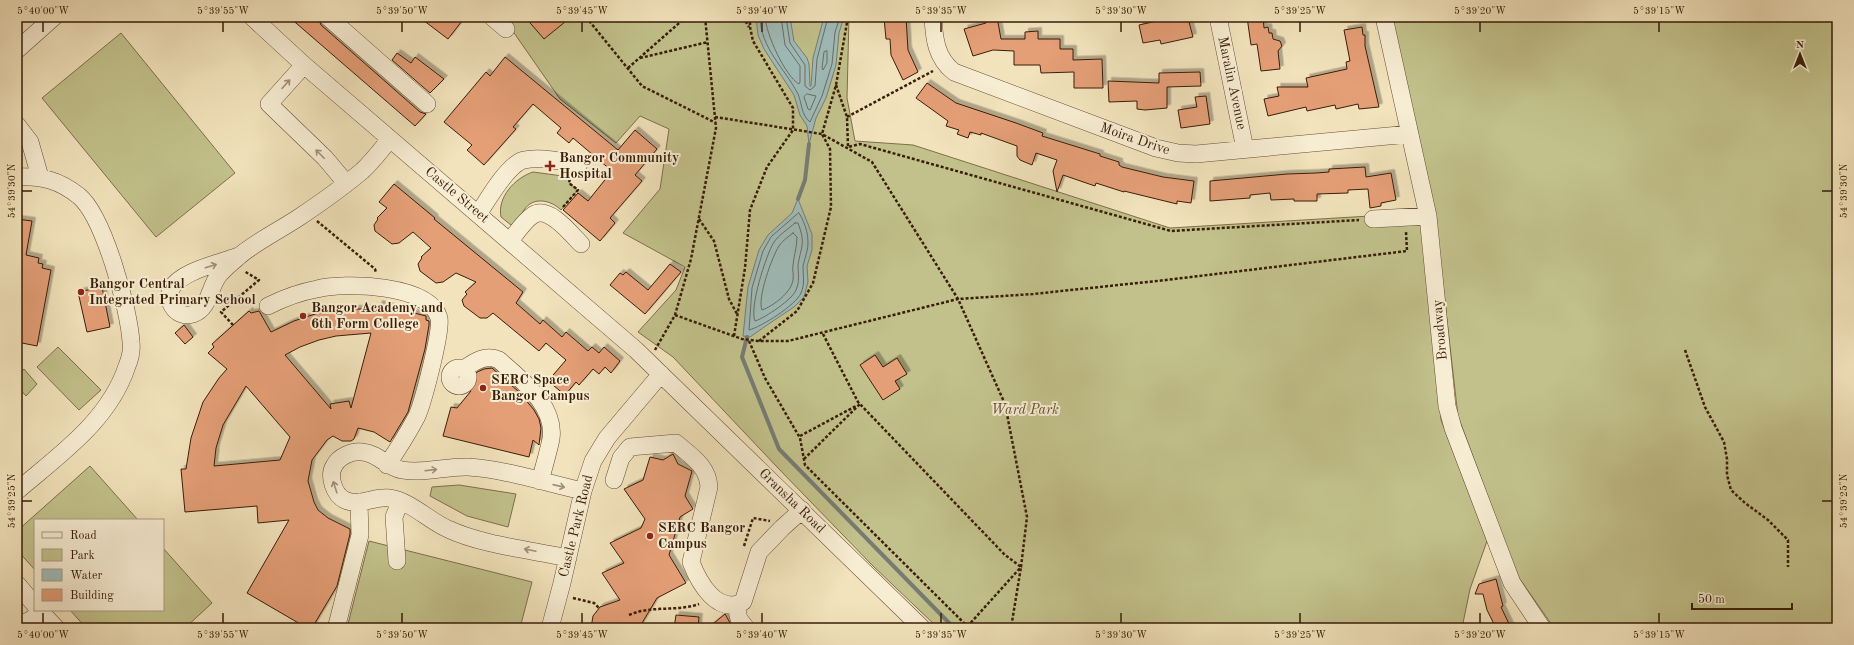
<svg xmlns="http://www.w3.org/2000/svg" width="1854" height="645" font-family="'Old Standard TT',serif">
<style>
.green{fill:#c2c18b;stroke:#7e6f4a}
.water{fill:#9fbcba;stroke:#767c73}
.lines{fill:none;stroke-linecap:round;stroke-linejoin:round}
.shore{stroke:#6c6c61;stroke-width:1}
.stream{stroke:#767c73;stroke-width:4}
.building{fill:#e59f77;stroke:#391d08;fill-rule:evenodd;filter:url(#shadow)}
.minor-casing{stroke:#674e35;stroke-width:18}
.path{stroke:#391d08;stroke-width:2.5;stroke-dasharray:3 2;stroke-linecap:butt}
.minor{stroke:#f7edd3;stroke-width:17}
.oneway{stroke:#a28f78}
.ticks{fill:none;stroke:#391d08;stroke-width:1.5}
.poi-dot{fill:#8f2418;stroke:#f7edd3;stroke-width:1.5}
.labels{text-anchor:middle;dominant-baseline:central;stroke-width:4;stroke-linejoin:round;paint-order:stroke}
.street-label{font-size:14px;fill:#391d08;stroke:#f7edd3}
.poi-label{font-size:14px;font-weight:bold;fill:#391d08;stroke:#f7edd3;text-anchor:start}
.park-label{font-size:14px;font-style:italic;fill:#624e2f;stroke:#f7edd3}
.neatline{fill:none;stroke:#391d08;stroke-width:1.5}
.ticks-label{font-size:10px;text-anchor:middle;fill:#391d08}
</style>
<defs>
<filter id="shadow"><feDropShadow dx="3.5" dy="-3.5" stdDeviation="0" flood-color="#0004"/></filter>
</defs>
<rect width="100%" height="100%" fill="#f2e3bc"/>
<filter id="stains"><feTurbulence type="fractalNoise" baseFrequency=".005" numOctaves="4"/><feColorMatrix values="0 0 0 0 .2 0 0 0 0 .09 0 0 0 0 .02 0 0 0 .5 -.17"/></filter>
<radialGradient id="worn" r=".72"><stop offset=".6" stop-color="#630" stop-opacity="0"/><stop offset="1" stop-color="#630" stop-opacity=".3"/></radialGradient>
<path class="green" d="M503 17H849L847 98 855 141 913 145 1170 228 1420 213 1431 308 1441 420 1487 541 1470 589 1462 628H938L872 565 777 467 673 357 638 332 676 290 685 267 623 233 660 189 669 129 640 116 616 143 560 99Z
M1390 17H1837V628H1554L1517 575 1458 416 1437 233Z
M121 33 235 173 156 237 42 98Z
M533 172 570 177 569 183 578 190 561 210C551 200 533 196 524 210 521 214 520 218 518 222L511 225 501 217C497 197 515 178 533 172Z
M58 347 101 390 79 410 37 367Z
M24 369 37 384 26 396 17 386V376Z
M90 466 138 520H35V570L17 550V531Z
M459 485 516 494 508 527 467 516 430 496 432 487Z
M369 541 532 582 520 628H347Z
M163 548 212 603 185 628H86L70 610H163Z"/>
<path class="water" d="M756 17H790L794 41 807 58 809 64 810 86H811L813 58 824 17H844L839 33 836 65 826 98 816 118 809 144 807 126 800 115 794 95 764 49 758 35Z
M798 199 812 234V250L807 266 808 282 804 297 794 307 770 323 750 337 743 336 748 287 759 250 768 235 792 213Z"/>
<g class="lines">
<path class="shore" d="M760 17C761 49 784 67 798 94 802 103 801 115 810 122L822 96 832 64 835 32 840 17
M765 17C766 34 785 76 799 84L800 82V66L785 45 781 17
M786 17 790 43 805 65V86L810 90 815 86 817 59 828 17
M827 51V63L823 70 822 68 824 52Z
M807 94 816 96 810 110 808 109 804 97Z
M799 213C806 224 810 239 807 251 806 256 804 261 803 266 803 276 805 284 801 293 796 305 761 327 749 330L752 288 763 251 771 237Z
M795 223H798C806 244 801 246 798 265 798 274 800 281 796 290 793 299 765 318 755 321 749 308 766 255 774 242 779 235 788 229 795 223Z
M793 233 797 237C797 247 794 255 793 265 792 270 794 275 793 280 791 293 773 306 762 310 757 298 772 257 779 246 782 241 788 237 793 233Z"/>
<path class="stream" d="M798 199 805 180 809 144
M747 337 742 357 779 449 954 628"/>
</g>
<path class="building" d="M289 17H318L321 25 420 112 426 114 415 126Z
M419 17H465L448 39Z
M525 17H571L544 39Z
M906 17 908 50 918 72 903 80 891 55 890 39H886L884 18Z
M986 17H997L1001 39H1025V32L1038 31V39H1060V49H1073V60L1102 59 1103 88H1074V72L1041 73 1040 65H1014V51L993 50 973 56 964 29 986 23Z
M1175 17H1180L1181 20 1188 18 1193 37 1161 44 1160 40 1143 43 1139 25Z
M1247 17H1263L1264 28 1268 27 1269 33H1272L1273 39 1280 41 1282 46 1278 51 1280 69 1261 71 1257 44 1251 45Z
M1362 27 1363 35H1365V46L1379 107 1359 109 1358 104 1336 109 1335 105 1307 111 1306 107 1268 116 1264 99 1279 96 1277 87H1308L1306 78 1347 69 1346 62 1350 61 1344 30Z
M397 53 411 63 415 57 444 79 430 93 392 60Z
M505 57 618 150 635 130 657 149 635 175 642 181 610 218 615 223 600 241 563 210 578 193 588 201 612 171 573 138 569 143 557 133 561 128 533 104 513 127 516 129 484 165 467 150 472 145 444 122 486 72 490 76Z
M1200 72 1201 86 1167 87V108L1145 110 1137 109V101L1109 102 1108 81 1159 83V73Z
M927 83 956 103 1016 123 1043 133 1042 136 1100 154V156L1119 162V165L1122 167 1163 177 1194 181 1191 203 1177 201V204L1124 191V192L1096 183 1095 186 1063 175 1057 192 1053 171 1057 160 1036 153 1032 165 1020 160 1017 156V146L981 133V135L970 132 968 138 957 134 959 130 946 126 948 121 916 98Z
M1206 96 1210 124 1181 128 1178 110 1197 107 1195 97Z
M1365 167 1366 177 1391 173 1396 200 1381 203V206L1370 208 1368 189 1348 190V193L1317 194V201H1294V199L1271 200 1270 193 1250 195V198L1210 201V181L1287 174 1316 173 1329 172V169Z
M394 184 435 218 434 219 523 292 516 303 540 324 543 320 562 337 566 332 588 351 592 347 599 353 604 347 620 361 611 373 605 367 599 374 593 369 579 385 576 382 565 395 548 381 566 360 546 343 539 351 493 313 487 318H480L464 306 462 300 467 294 465 292 476 282 456 273 443 282 436 283 420 271 418 264 422 258 421 257 431 248 413 232 399 243 392 244 375 231 374 225 378 219 377 218 387 208 379 202Z
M17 219 32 221 26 255 39 258 38 263 43 264 42 268 51 270 37 346 17 342V304L21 280 17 279Z
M670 264 681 272 645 314 610 285 620 273 623 275 626 272 648 290Z
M102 287 110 327 87 332 78 292Z
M379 304 426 316V320L429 321V325L425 349 408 412 390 442 374 432 358 428 354 439 351 441H342L333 436 327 440 312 460 308 481 314 502 318 510 328 518 350 529V534L337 586 312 628H307L247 593 289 520 258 523 257 506 185 512 181 469H186L191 438 203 402 219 378 227 369 208 353 214 347 212 344 249 311 251 313 259 311 271 332 294 321 318 313 343 309H377ZM371 333 351 408 349 401 330 404 331 409 285 355 300 347 319 340 336 336ZM246 386 290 437 280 460 214 466 216 448 223 425Z
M184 325 193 337 185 344 175 333Z
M875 355 883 367 897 358 907 374 895 381 900 389 883 400 860 365Z
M492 368 519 392 534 410 539 419 541 428 539 445 533 440 529 457 443 436 451 407 457 408 471 391 465 386 477 372 484 369Z
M673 454 678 464 692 471 685 496 693 509 680 517 669 555 686 583 657 598 639 628H591L593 616 600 607 620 600 602 573 624 563 610 543 641 528 645 519 624 489 643 480 650 457 663 460Z
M1496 579 1503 606 1501 607 1511 628H1496L1487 610 1483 594H1475L1479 584Z
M725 614 733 628H708Z
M676 615 699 617 698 628H674Z"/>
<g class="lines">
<g class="minor-casing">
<path id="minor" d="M252 17 304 65 636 350 922 628
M328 17 427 104
M492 17 506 29
M933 17C934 38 936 58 954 72L1156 148 1178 153 1196 154 1410 134
M1218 17 1245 149
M1384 17 1428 216 1447 406 1453 428 1512 583 1542 628
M17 50 54 17
M304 65 269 104 325 158 346 183
M17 125 30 142 40 177
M17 177C42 176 59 180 79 196 104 217 129 309 131 342 132 350 130 359 127 366 109 421 59 455 17 491
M479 213C488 199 508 164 524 160 541 156 562 162 579 164
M1373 219 1428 216
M510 241C517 232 524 221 533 215 549 205 571 234 581 244
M238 256C221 263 180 271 171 289 165 303 178 319 193 314 210 308 209 287 219 275 224 269 231 263 237 258 252 244 280 230 298 218 319 204 342 188 362 171 372 162 381 150 390 139
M268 306C284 298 300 292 317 289 344 282 430 284 439 318 442 331 423 402 417 416 408 433 398 449 387 465
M450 377a9 9 0 1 1 18 0a9 9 0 1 1-18 0Z
M464 369C475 361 486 354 499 360 521 380 556 405 551 439 548 453 544 467 540 481
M614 480 621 458 630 447 676 443C691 456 708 466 709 487L691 562C699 583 717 615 743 602L759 552 782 528 802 510
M568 558C531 550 482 545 448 529 429 521 411 501 389 498 375 496 359 507 345 500 334 495 328 476 334 466 339 456 352 451 362 452 378 453 386 467 402 470 424 474 446 466 468 467 504 469 547 483 583 491
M397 561 394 517 400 502
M17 584 35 605
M736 606 739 619 746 628
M39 610 56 628
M17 624 29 621 41 612
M337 625 360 535 359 502
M550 628 562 583 583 491 593 461 607 438 661 374"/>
</g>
<path class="path" d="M586 17 642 86 716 123
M743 17 749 27
M640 58 708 42
M628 68 686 17
M836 85 847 117 848 147 860 144 1171 231 1359 220
M715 117 822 134 872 162 958 299 1005 404 1027 517 1021 567 966 628
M847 117 933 71
M563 207 578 190 569 183 570 178
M699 219 714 241 729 299 737 314
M317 221 375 269 376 273
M675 315 742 339 758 341H788L958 299 1033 294 1166 280 1407 251 1406 232
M233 325 221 312 259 280 244 271
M823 334 858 402 1005 555 1021 567 1011 628
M734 336 745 268 750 210 767 167 793 130V108L753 41 750 27V17
M749 341 765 378 800 438 805 465 968 627
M759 341 797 311 813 283 831 207 830 149 822 134 836 85 848 17
M655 350 675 315 691 259 716 128 705 17
M1685 350 1705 407 1724 442 1727 459V475L1731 490 1745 503 1768 520 1788 540V567
M800 436 856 406
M804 459 860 404
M744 546 753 518 770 521
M573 598 594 603 599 608
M629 615C651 605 676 612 699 604"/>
<use href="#minor" class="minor"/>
</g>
<defs><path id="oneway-shaft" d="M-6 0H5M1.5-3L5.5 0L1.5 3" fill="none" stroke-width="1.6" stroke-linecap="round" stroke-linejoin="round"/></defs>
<g class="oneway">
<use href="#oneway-shaft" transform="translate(286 84) rotate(-48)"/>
<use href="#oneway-shaft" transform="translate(320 154) rotate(-135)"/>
<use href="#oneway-shaft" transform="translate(211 266) rotate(-17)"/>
<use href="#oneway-shaft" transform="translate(431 470) rotate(-7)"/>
<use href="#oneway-shaft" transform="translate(559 486) rotate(13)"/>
<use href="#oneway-shaft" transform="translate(335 487) rotate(-108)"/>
<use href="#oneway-shaft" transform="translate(530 550) rotate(-168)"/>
</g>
<path class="ticks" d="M43 22V32M223 22V32M402 22V32M582 22V32M762 22V32M941 22V32M1121 22V32M1300 22V32M1480 22V32M1659 22V32M22 191H32M1822 191H1832M22 501H32M1822 501H1832M43 613V623M223 613V623M402 613V623M582 613V623M762 613V623M941 613V623M1121 613V623M1300 613V623M1480 613V623M1659 613V623"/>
<g class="poi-dot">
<path d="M548 160h4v4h4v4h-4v4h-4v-4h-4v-4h4z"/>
<circle cx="81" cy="292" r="4"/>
<circle cx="303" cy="316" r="4"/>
<circle cx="483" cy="388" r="4"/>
<circle cx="650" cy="536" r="4"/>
</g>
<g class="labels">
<g class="street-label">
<text transform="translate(1232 83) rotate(78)">Maralin Avenue</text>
<text transform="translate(1135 139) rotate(19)">Moira Drive</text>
<text transform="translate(457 195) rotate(40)">Castle Street</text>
<text transform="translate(1440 330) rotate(-95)">Broadway</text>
<text transform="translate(792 501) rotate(44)">Gransha Road</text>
<text transform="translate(576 526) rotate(-76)">Castle Park Road</text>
</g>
<g class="poi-label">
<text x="559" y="158">Bangor Community<tspan x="559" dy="16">Hospital</tspan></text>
<text x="89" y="284">Bangor Central<tspan x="89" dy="16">Integrated Primary School</tspan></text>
<text x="311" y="308">Bangor Academy and<tspan x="311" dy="16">6th Form College</tspan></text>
<text x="491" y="380">SERC Space<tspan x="491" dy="16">Bangor Campus</tspan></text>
<text x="658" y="528">SERC Bangor<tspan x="658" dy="16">Campus</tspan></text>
</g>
<g class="park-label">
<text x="1025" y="410">Ward Park</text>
</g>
</g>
<rect width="1854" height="645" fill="none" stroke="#f2e3bc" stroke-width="44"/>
<rect x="34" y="519" width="130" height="92" fill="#f7edd3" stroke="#ab9a82"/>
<rect x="42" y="532" width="20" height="6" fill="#f7edd3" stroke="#ab9a82"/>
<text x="70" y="539" font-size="12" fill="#391d08">Road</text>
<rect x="42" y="549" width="20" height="12" fill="#c2c18b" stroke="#ab9a82"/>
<text x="70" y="559" font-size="12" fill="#391d08">Park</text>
<rect x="42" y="569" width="20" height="12" fill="#9fbcba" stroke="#ab9a82"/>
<text x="70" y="579" font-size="12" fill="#391d08">Water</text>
<rect x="42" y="589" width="20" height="12" fill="#e59f77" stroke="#ab9a82"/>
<text x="70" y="599" font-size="12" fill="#391d08">Building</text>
<g transform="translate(1800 54)" stroke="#f7edd3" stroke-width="3" paint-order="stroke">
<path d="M0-3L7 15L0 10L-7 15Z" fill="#391d08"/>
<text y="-6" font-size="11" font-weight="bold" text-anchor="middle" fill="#391d08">N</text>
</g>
<path d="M1692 603v6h100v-6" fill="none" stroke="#391d08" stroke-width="2"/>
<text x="1698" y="603" font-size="12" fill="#391d08" stroke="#f7edd3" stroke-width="3" paint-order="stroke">50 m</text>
<rect x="22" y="22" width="1810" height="601" class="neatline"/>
<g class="ticks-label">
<text x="43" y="14">5°40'00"W</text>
<text x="223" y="14">5°39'55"W</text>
<text x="402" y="14">5°39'50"W</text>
<text x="582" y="14">5°39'45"W</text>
<text x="762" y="14">5°39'40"W</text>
<text x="941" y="14">5°39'35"W</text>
<text x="1121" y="14">5°39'30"W</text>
<text x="1300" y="14">5°39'25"W</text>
<text x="1480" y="14">5°39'20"W</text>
<text x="1659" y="14">5°39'15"W</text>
<text transform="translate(11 191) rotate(-90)" y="4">54°39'30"N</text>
<text transform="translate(1843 191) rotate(-90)" y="4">54°39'30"N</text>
<text transform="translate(11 501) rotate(-90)" y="4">54°39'25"N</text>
<text transform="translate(1843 501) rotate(-90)" y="4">54°39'25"N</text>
<text x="43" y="638">5°40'00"W</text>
<text x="223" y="638">5°39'55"W</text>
<text x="402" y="638">5°39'50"W</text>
<text x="582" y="638">5°39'45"W</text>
<text x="762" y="638">5°39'40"W</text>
<text x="941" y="638">5°39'35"W</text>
<text x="1121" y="638">5°39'30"W</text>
<text x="1300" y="638">5°39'25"W</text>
<text x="1480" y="638">5°39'20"W</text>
<text x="1659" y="638">5°39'15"W</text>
</g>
<rect width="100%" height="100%" filter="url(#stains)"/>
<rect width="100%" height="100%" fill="url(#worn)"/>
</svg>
